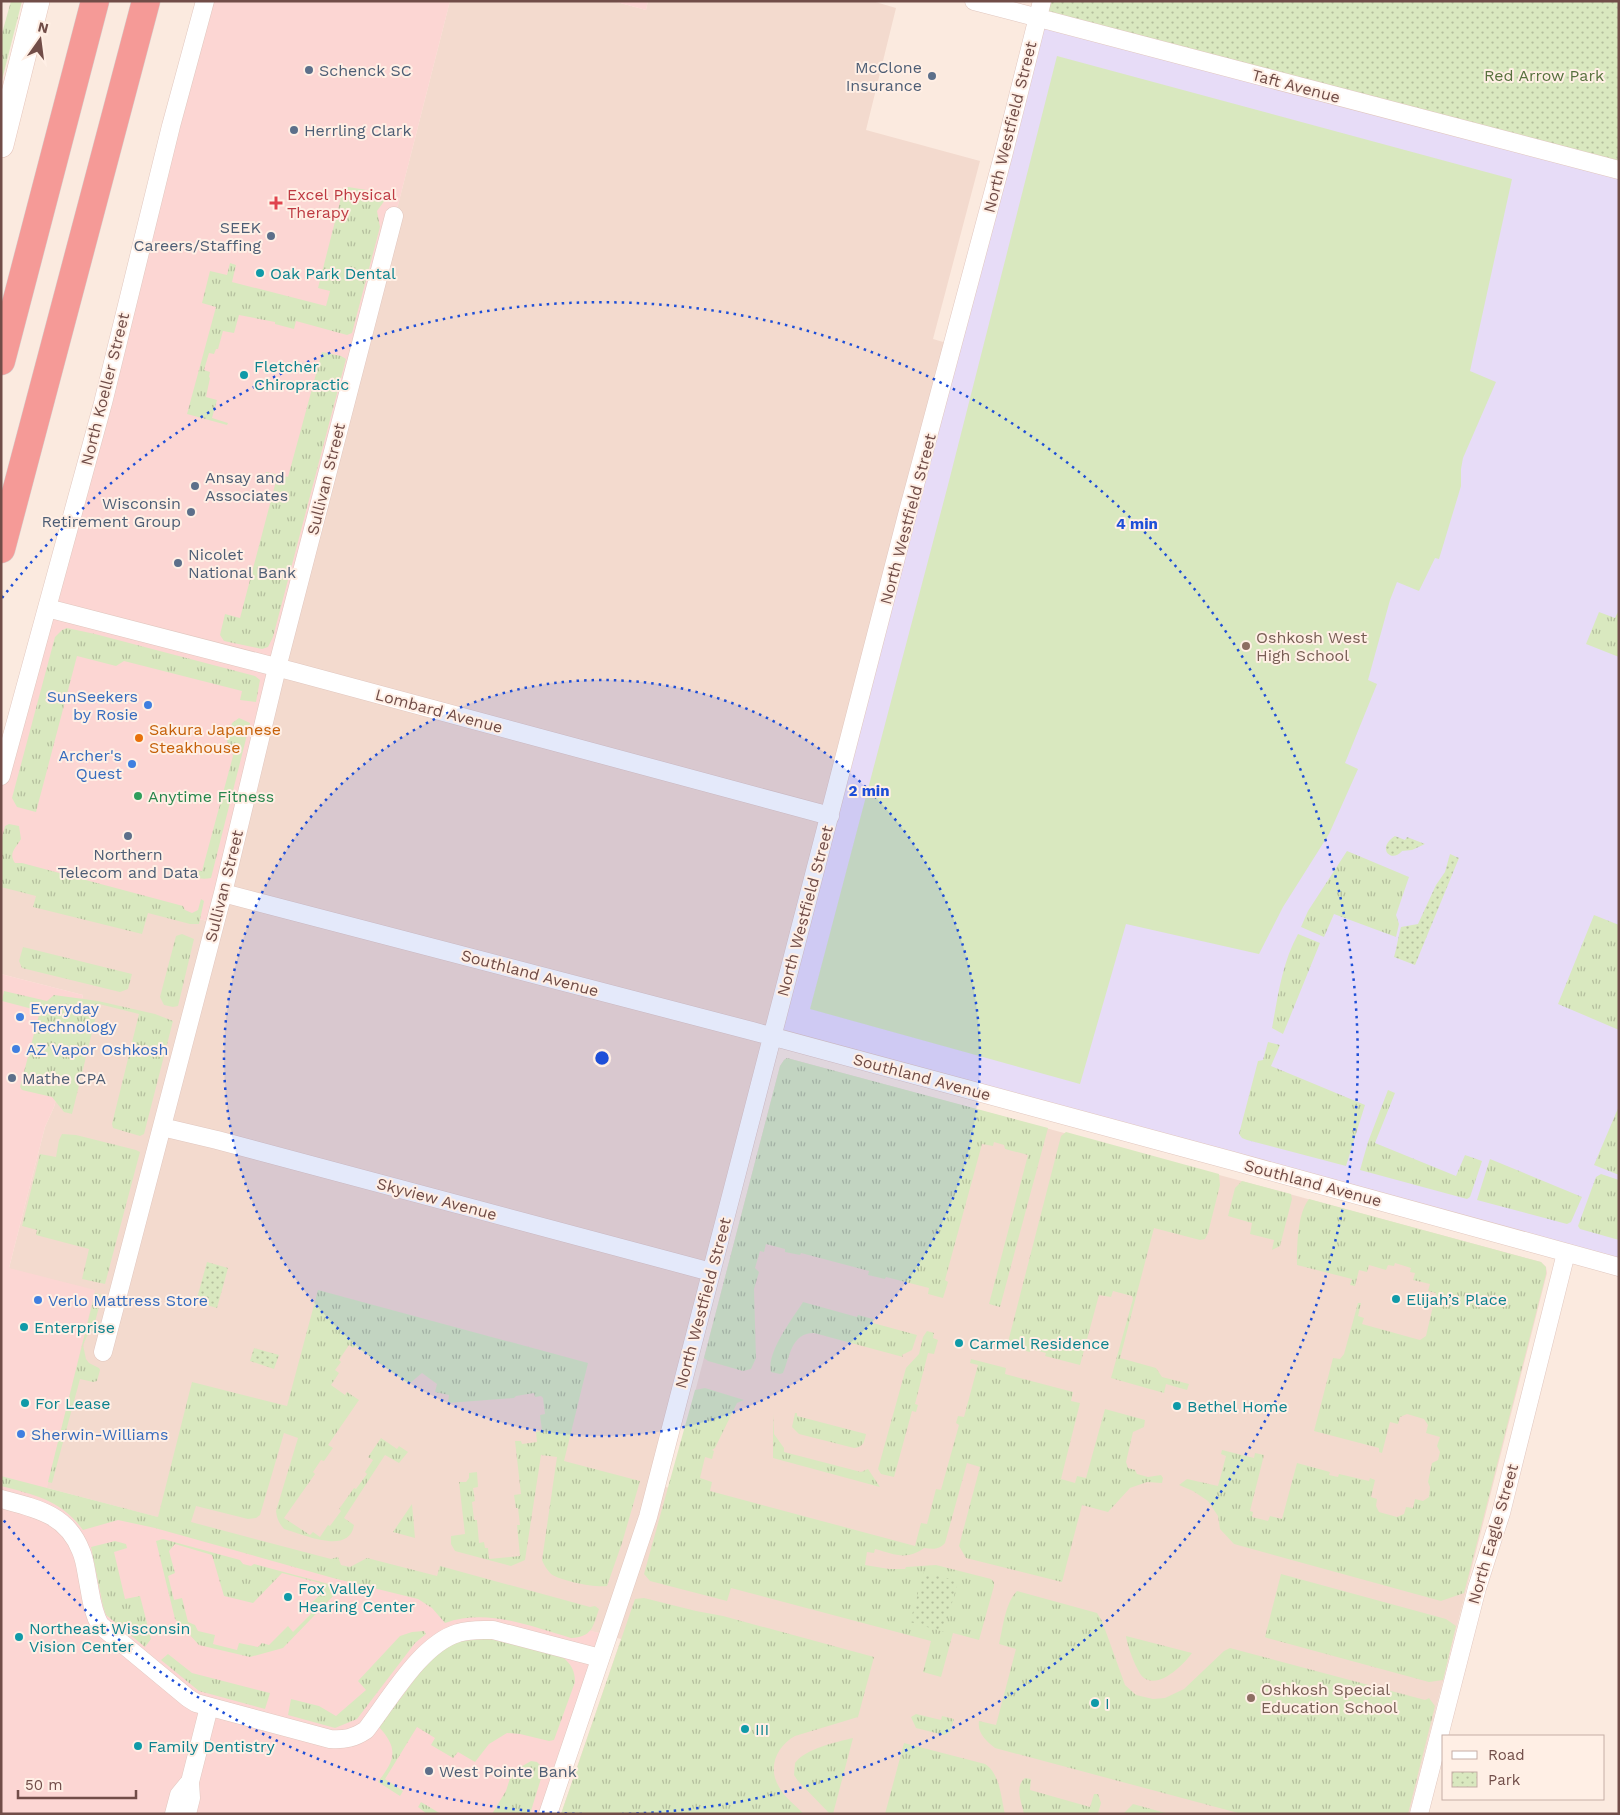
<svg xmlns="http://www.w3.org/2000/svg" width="1620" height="1815" font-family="'Work Sans',sans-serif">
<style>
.residential{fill:#f3dace}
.commercial{fill:#fcd6d3}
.education{fill:#e7dcf7}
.grass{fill:url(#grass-tufts);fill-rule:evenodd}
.park{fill:url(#park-dots)}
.pitch{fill:#d9e8bf}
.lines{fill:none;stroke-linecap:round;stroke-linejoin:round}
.street-casing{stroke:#e1c7bf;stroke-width:19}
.secondary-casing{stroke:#e6c6bc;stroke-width:26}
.highway-casing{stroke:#d7cdcc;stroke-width:29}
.street{stroke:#fff;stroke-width:18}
.secondary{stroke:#fff;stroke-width:25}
.highway{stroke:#f59a97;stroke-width:28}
.ring{fill:none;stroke:#1d4ed8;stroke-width:2.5;stroke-dasharray:2.5 5}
.service-dot{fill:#5c6f8a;stroke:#ffefe5;stroke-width:2}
.health-dot{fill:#e0444e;stroke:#ffefe5;stroke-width:2}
.culture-dot{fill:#0f9aa8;stroke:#ffefe5;stroke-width:2}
.education-dot{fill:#8d6e63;stroke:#ffefe5;stroke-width:2}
.shop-dot{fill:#3f7fe0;stroke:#ffefe5;stroke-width:2}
.food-dot{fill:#e8710a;stroke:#ffefe5;stroke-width:2}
.leisure-dot{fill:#2e9e5b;stroke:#ffefe5;stroke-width:2}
.labels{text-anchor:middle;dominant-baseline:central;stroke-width:4;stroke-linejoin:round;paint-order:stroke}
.service-label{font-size:16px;fill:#4e5e75;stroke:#ffefe5;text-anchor:start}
.park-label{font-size:16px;fill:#58713e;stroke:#ffefe5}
.street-label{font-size:16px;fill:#714d48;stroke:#ffefe5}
.health-label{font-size:16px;fill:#be3a42;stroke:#ffefe5;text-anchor:start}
.culture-label{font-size:16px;fill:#0d838f;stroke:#ffefe5;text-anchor:start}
.education-label{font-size:16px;fill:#785e54;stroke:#ffefe5;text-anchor:start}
.shop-label{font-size:16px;fill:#366cbe;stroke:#ffefe5;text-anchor:start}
.food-label{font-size:16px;fill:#c56008;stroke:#ffefe5;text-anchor:start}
.leisure-label{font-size:16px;fill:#27864d;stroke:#ffefe5;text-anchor:start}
.centre{fill:#1d4ed8;stroke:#ffefe5;stroke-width:2.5}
.ring-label{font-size:15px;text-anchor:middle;font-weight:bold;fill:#1d4ed8;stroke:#ffefe5;stroke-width:4;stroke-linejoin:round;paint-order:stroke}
</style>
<defs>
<pattern id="grass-tufts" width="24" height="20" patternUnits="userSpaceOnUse" patternTransform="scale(1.25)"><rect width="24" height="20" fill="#d9e8bf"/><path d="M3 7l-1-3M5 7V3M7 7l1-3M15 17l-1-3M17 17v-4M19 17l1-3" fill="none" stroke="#b4be9d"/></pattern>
<pattern id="park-dots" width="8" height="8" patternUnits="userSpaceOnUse" patternTransform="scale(1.25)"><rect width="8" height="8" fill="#d9e8bf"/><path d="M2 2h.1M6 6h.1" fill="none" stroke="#b4be9d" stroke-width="1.8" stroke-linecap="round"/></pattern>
</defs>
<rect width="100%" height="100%" fill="#fbeadf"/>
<path class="residential" d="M450 1H613L646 10 648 1H872L896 8 866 130 980 161 933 339 950 344 656 1485 670 1488 780 1066 784 1060 787 1058 1541 1262 1546 1267 1547 1273 1409 1814H561L621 1639 47 1488 9 1268 45 1127 54 1107 83 995 1 974V869L215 923Z"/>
<path class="commercial" d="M205 1H450L215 923 1 869V776Z
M613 1H648L646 10Z
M1 974 83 995 54 1107 45 1127 9 1268 95 1290 47 1488 607 1635 548 1814H1Z"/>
<path class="education" d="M1037 18 1619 170V1267L772 1037Z"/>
<path class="grass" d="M11 1H22L1 84V37Z
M348 187 373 191 385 200 377 211 380 227 352 333 347 335 296 321 294 329 275 324V322L239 315 234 333 223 331 218 349H216L214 354 209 353 204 370 210 372 209 377 210 378 206 397 217 400 212 418 228 423 227 425 187 414 216 307 202 303 210 271 227 275 230 263 236 265 232 282 326 306 330 291 318 288 342 194 345 189Z
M322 352 341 356 346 359 273 637 268 647 262 649 224 641 220 635 225 614 240 618 276 481 264 477 266 472 288 477Z
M1619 610V657L1586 644 1599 612 1615 618Z
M67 628 95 634 255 676 260 680 256 702 240 700 242 691 124 661 116 666 77 656 36 812 17 807 12 798 55 637 62 630Z
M239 718 250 723 211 878C202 880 190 878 187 870L189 869 202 871 233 756 227 741 232 723Z
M9 824 19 826 21 839C16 848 8 853 15 863H22L183 906 185 910 192 913 198 910 201 899 204 901 199 924H190L148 913 142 934 33 907 36 896 1 887V841L5 826Z
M1347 851 1409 877 1396 915 1399 924 1396 937 1334 914 1324 937 1301 927 1308 911Z
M1594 915 1619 925V1030L1558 1004Z
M182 934 194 939 178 1006 173 1007 164 1005 160 997 176 936Z
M1298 934 1320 943 1283 1034 1272 1028C1278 996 1282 963 1298 934Z
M23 947 132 974 128 989 120 992 22 968 19 961Z
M4 991 47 1001 54 995 98 1001 155 1014 173 1021 144 1134 140 1136 113 1128 112 1124 139 1014 99 1004 72 1114 64 1112 52 1097 22 1090 20 1087 40 1011 2 1001Z
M1268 1042 1280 1045 1271 1066 1365 1105 1346 1166 1247 1140 1242 1138 1239 1134 1258 1061 1263 1060Z
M787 1058 1048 1128 1000 1307 989 1304 1028 1155 1005 1149 1004 1145 994 1142 993 1146 982 1144 945 1280 948 1282 943 1298 928 1294 929 1288 886 1277 885 1279 868 1275 869 1271 801 1253 800 1255 785 1252V1249L766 1244 764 1252 760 1251 755 1268 759 1272 754 1289 756 1358 751 1369 743 1371 708 1361 704 1358 780 1066 784 1060Z
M1388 1090 1395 1093 1375 1143 1456 1176 1465 1155 1482 1161 1470 1197 1467 1199 1360 1170 1368 1142Z
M1619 1106V1175L1594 1165Z
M1066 1132 1219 1174 1220 1185 1208 1233 1205 1239 1200 1240 1154 1228 1120 1358 1156 1368 1162 1377 1189 1384 1187 1390 1166 1384 1164 1393 1111 1378 1133 1299 1132 1296 1113 1291 1111 1297 1099 1295 1080 1365 1045 1356 1046 1353 1031 1349 1030 1352 1007 1346 1061 1136Z
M62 1134 76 1135 136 1150 140 1152 105 1284 82 1279 89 1249 36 1235 37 1230 22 1226 40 1154 56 1157 59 1140Z
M1490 1159 1582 1197 1571 1222 1567 1224 1477 1200Z
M1601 1174 1619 1180V1240L1580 1229 1578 1226 1596 1177Z
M1242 1181 1291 1194 1292 1199 1280 1246 1272 1250 1274 1240 1250 1234 1252 1223 1228 1216 1235 1188Z
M1309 1199 1541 1262 1546 1267V1274L1464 1593 1441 1601 1234 1544 1220 1529 1218 1516 1208 1501 1193 1491 1179 1485 1187 1479 1218 1486 1226 1456 1221 1454 1222 1450 1254 1458 1255 1453 1264 1455 1250 1511 1253 1512 1252 1517 1268 1521 1270 1516 1282 1519 1297 1463 1330 1472 1329 1475 1338 1477 1339 1474 1369 1481 1370 1478 1375 1480 1371 1497 1377 1499 1376 1506 1379 1512 1397 1517 1404 1514 1406 1507 1413 1508 1415 1499 1423 1501 1429 1497 1430 1487 1428 1482 1432 1463 1438 1460 1440 1452 1437 1446 1440 1437 1426 1433 1428 1425 1424 1419 1407 1414 1400 1417 1398 1424 1390 1422 1382 1453 1379 1452V1448L1314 1431 1333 1358 1340 1359 1344 1354 1358 1303H1361L1358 1316 1364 1318 1362 1324 1420 1340 1426 1336 1436 1293 1428 1291 1430 1284 1413 1280 1415 1273 1410 1272 1411 1268 1395 1263 1394 1266 1388 1265 1386 1270 1369 1265 1367 1272 1359 1270 1355 1286 1350 1285 1352 1279 1297 1265C1297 1247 1297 1214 1309 1199Z
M318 1290 588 1363 564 1461 640 1481 622 1543 607 1586C595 1588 561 1581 551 1574 547 1570 544 1565 542 1560L557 1457 541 1455 525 1560 511 1566 455 1551 451 1544V1536L465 1534 459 1482H466L469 1478V1473L477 1472 478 1487 473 1488 475 1501 472 1502 474 1520H477L479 1543 484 1542 485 1548H488L489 1559 520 1556 517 1525H520L518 1508H516L514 1495 521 1494 515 1441H521L522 1444 537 1442 536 1432 542 1431 540 1415 545 1414 543 1398 541 1396 535 1397 534 1393 516 1396 514 1398 448 1403 449 1395 435 1392 437 1384 422 1373 409 1384 355 1346 353 1348 349 1345 339 1360 341 1362 335 1370 339 1373 331 1385 345 1395 347 1392 359 1400 328 1445 333 1448 324 1461 321 1460 313 1472 315 1474 284 1518 310 1535 313 1532 320 1537 328 1525 330 1526 341 1511 339 1509 354 1488 356 1489 367 1474 365 1472 373 1460 368 1457 381 1438 397 1449 399 1446 408 1452 399 1463 385 1455 344 1518 354 1525C349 1556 303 1534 284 1529 279 1523 277 1519 276 1511L298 1438 284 1433 260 1515 256 1518 248 1519 196 1506 191 1522 331 1559 338 1557 341 1565 350 1567 367 1558 437 1576 440 1566 590 1607 595 1606 599 1609C593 1627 592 1637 571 1638 530 1626 487 1608 445 1623L432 1608 418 1599 333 1578 155 1528 118 1520 83 1530C61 1500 35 1495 1 1486V1476L158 1517 192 1382 287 1406Z
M95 1293 102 1295 93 1330 87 1336 83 1345 86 1359 89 1363 99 1368 100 1370 97 1381 93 1382 80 1379 52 1483 48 1482Z
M803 1302 857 1317 858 1315 873 1319V1323L917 1335 912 1350 902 1355 903 1357 814 1333C791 1333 790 1357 783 1373L780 1374 771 1372C766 1353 793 1318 803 1302Z
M927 1331 934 1333 933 1338 938 1340 934 1354 928 1353 915 1404 918 1405 916 1412 912 1411 894 1477 881 1474 878 1469 906 1368 919 1354 923 1337Z
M971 1359 1006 1368 1005 1374 1073 1392 1071 1401 1080 1403 1061 1479 1075 1483 1077 1476 1086 1478 1105 1409 1145 1420 1144 1427 1133 1432 1126 1462 1128 1468 1135 1470 1137 1474 1148 1477 1161 1475 1163 1478 1162 1483 1147 1482 1130 1488 1108 1512 1082 1505 1062 1582 966 1558 959 1546 980 1467 967 1463 945 1543C939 1550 933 1549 924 1548 906 1561 894 1554 875 1549L874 1553 867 1552 865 1565 889 1569H905L906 1567 936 1565 991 1579 994 1582V1586L979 1640 953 1633 941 1677 923 1672 931 1641 731 1588 727 1601 650 1581 644 1574 695 1390 705 1388 744 1400 737 1403 715 1448 712 1450 714 1451 712 1459 705 1457 700 1478 712 1482 710 1491 915 1546 921 1523 927 1524 936 1489 941 1490 959 1425 956 1423 958 1416 964 1417 978 1365 970 1363Z
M795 1413H797V1416L866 1434C864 1443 863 1447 854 1448L799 1434 792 1427Z
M773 1414 774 1434 784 1448V1452L861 1472 868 1469 880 1487 773 1458Z
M412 1504 415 1538 393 1532Z
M163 1539 240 1560 243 1564 251 1566 254 1564 336 1586 339 1590 283 1648 250 1657 199 1645 175 1619 156 1541ZM175 1544 212 1555 224 1596 253 1603 282 1573 320 1583 322 1593 306 1608 311 1614 293 1632 288 1626 269 1645 262 1643 258 1647 239 1643 237 1650 213 1644 215 1635 198 1631 195 1625 188 1622 182 1598 174 1600 168 1576 175 1573 169 1551Z
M115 1541 126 1544 127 1548 114 1552 125 1599 140 1596 151 1639 145 1647 106 1615 103 1606 91 1547Z
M1281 1574 1446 1619 1456 1626 1443 1680 1429 1682 1267 1638 1265 1637Z
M1017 1591 1097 1613 1102 1621 1125 1685 1136 1695 1153 1699 1165 1698 1184 1689 1224 1651 1230 1648 1425 1700 1429 1698 1435 1706 1408 1814H1242L995 1748C986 1741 977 1733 979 1721L996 1725 1016 1649 999 1644C1003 1628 1005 1603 1017 1591Z
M644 1598 696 1611 723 1616 874 1657 858 1717 795 1736C777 1746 767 1767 779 1787 784 1797 796 1806 804 1814H561L635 1599Z
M424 1631 426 1634 415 1643 357 1719 335 1728 288 1715 291 1699 319 1706 336 1716 366 1690 358 1681 400 1636 412 1632Z
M1126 1636 1192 1653C1184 1664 1160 1689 1144 1678 1137 1673 1127 1645 1126 1636Z
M471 1638C502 1638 532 1649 562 1657 571 1663 575 1671 575 1682L554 1740 549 1741 520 1734 507 1733 489 1744 475 1762 458 1752 453 1758 431 1745 435 1738 417 1727 385 1779 403 1791 400 1796 378 1782C395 1760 399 1749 379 1727L430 1659 450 1645Z
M168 1654 192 1673 270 1693 265 1709 199 1691 161 1660Z
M916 1714 941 1720 942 1716 954 1719 950 1732 944 1735 916 1728 911 1717Z
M853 1738 833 1814H830L798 1781 794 1775 795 1763C805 1749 836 1742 853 1738Z
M904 1743 985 1764C1000 1773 1001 1798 1005 1814H885Z
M531 1761 537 1762 544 1769 530 1814H492L506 1791 512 1772Z
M1025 1778 1031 1779 1030 1790 1090 1807 1094 1794H1098L1101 1803 1098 1813 1024 1814C1022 1803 1014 1787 1025 1778Z
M421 1802 441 1814H427L418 1807Z
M1133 1804 1169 1814H1123Z"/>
<path class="park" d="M1042 1H1619V170L1037 18Z
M1395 836 1405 840 1407 837 1425 844 1412 850 1402 851C1391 864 1376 848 1395 836Z
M1450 854 1459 858 1415 965 1394 957C1397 947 1398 937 1401 927L1418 924 1436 885 1445 872Z
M207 1262 228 1268 217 1308 196 1302Z
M254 1348 279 1355 274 1369 250 1361Z
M924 1572 958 1581 944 1632 910 1622Z"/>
<path class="pitch" d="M1057 56 1512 179 1470 371 1496 382 1463 458 1461 469V486L1439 559 1435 558 1419 591 1397 582 1390 600 1368 680 1377 684 1345 763 1358 769 1329 834 1283 907 1259 954 1126 924 1080 1084 810 1009 948 485Z"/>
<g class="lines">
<g class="street-casing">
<path id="street" d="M974 1 1619 170
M47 608 295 672 830 816
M1 776 103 403 171 126 205 1
M223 893 752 1031 1233 1161 1619 1267
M162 1127 217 1140 711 1272
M103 1352 223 893 277 668 394 216
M1 1499C35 1508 67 1514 81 1551 85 1560 86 1571 88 1581 91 1596 92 1611 100 1625L188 1698 196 1703 330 1739C345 1740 354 1738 366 1730 390 1699 421 1644 458 1633 470 1629 481 1630 493 1630L600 1658
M174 1814 179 1795 188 1784
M187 1814 191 1798 190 1782 209 1707
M548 1814 648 1517 907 515 1003 156 1042 1
M1419 1814 1477 1588 1501 1513 1566 1253"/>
</g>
<g class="secondary-casing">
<path id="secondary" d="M1 145 37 1"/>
</g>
<g class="highway-casing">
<path id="highway" d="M1 361 95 1
M1 549 146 1"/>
</g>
<use href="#street" class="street"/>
<use href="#secondary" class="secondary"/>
<use href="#highway" class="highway"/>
</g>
<circle cx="602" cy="1058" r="378" fill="#1d4ed8" fill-opacity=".12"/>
<g class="ring">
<circle cx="602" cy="1058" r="378"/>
<path d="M582 1814A756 756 0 0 1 2 1518M2 598A756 756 0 1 1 622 1814"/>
</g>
<g class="service-dot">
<circle cx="309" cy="70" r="5"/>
<circle cx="932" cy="76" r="5"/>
<circle cx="294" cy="130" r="5"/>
<circle cx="271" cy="236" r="5"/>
<circle cx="195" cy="486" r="5"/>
<circle cx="191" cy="512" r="5"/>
<circle cx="178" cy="563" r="5"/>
<circle cx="128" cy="836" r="5"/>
<circle cx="12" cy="1078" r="5"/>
<circle cx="429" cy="1771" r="5"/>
</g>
<path class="health-dot" d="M273.5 195.5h5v5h5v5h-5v5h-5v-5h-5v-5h5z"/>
<g class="culture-dot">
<circle cx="260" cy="273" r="5"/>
<circle cx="244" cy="375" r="5"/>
<circle cx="1396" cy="1299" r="5"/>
<circle cx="24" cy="1327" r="5"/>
<circle cx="959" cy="1343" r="5"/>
<circle cx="25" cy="1403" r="5"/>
<circle cx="1177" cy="1406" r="5"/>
<circle cx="288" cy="1597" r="5"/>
<circle cx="19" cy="1637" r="5"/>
<circle cx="1095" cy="1703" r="5"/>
<circle cx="745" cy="1729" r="5"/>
<circle cx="138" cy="1746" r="5"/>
</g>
<g class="education-dot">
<circle cx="1246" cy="646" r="5"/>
<circle cx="1251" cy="1698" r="5"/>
</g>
<g class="shop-dot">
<circle cx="148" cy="705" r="5"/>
<circle cx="132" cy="764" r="5"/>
<circle cx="20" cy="1017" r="5"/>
<circle cx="16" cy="1049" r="5"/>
<circle cx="38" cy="1300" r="5"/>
<circle cx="21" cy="1434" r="5"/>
</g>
<circle class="food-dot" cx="139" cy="738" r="5"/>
<circle class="leisure-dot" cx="138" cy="796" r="5"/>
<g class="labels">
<g class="service-label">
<text x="922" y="67" text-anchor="end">McClone<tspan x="922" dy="18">Insurance</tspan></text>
<text x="319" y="70">Schenck SC</text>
<text x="304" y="130">Herrling Clark</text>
<text x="261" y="227" text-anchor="end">SEEK<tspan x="261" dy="18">Careers/Staffing</tspan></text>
<text x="205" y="477">Ansay and<tspan x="205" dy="18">Associates</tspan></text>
<text x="181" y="503" text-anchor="end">Wisconsin<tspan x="181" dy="18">Retirement Group</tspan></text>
<text x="188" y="554">Nicolet<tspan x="188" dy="18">National Bank</tspan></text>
<text x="128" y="854" text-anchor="middle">Northern<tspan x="128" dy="18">Telecom and Data</tspan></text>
<text x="22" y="1078">Mathe CPA</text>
<text x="439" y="1771">West Pointe Bank</text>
</g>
<g class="park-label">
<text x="1544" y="75">Red Arrow Park</text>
</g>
<g class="street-label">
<text transform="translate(1296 86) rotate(15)">Taft Avenue</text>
<text transform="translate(1010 127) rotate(-76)">North Westfield Street</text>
<text transform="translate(105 389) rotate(-76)">North Koeller Street</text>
<text transform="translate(326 479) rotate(-76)">Sullivan Street</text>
<text transform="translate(908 519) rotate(-75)">North Westfield Street</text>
<text transform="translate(439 711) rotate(15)">Lombard Avenue</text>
<text transform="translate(224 886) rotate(-76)">Sullivan Street</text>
<text transform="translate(805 911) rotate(-75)">North Westfield Street</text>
<text transform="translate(530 973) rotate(15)">Southland Avenue</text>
<text transform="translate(922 1077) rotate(15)">Southland Avenue</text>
<text transform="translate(1313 1183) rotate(15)">Southland Avenue</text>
<text transform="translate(437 1199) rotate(15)">Skyview Avenue</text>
<text transform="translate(703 1303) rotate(-75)">North Westfield Street</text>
<text transform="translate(1493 1534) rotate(-74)">North Eagle Street</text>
</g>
<g class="health-label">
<text x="287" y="194">Excel Physical<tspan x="287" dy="18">Therapy</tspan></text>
</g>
<g class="culture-label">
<text x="270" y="273">Oak Park Dental</text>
<text x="254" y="366">Fletcher<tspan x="254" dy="18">Chiropractic</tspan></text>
<text x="1406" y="1299">Elijah’s Place</text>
<text x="34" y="1327">Enterprise</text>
<text x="969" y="1343">Carmel Residence</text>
<text x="35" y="1403">For Lease</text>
<text x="1187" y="1406">Bethel Home</text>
<text x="298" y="1588">Fox Valley<tspan x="298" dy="18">Hearing Center</tspan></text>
<text x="29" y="1628">Northeast Wisconsin<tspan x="29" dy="18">Vision Center</tspan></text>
<text x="1105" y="1703">I</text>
<text x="755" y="1729">III</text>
<text x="148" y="1746">Family Dentistry</text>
</g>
<g class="education-label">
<text x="1256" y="637">Oshkosh West<tspan x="1256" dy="18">High School</tspan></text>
<text x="1261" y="1689">Oshkosh Special<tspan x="1261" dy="18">Education School</tspan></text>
</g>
<g class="shop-label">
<text x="138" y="696" text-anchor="end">SunSeekers<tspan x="138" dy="18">by Rosie</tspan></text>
<text x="122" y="755" text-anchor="end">Archer's<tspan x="122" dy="18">Quest</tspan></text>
<text x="30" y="1008">Everyday<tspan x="30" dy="18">Technology</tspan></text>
<text x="26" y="1049">AZ Vapor Oshkosh</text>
<text x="48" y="1300">Verlo Mattress Store</text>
<text x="31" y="1434">Sherwin-Williams</text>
</g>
<g class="food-label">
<text x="149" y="729">Sakura Japanese<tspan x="149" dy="18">Steakhouse</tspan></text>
</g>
<g class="leisure-label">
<text x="148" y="796">Anytime Fitness</text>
</g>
</g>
<circle cx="602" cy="1058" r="8" class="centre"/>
<g class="ring-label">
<text x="1137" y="529">4 min</text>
<text x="869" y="796">2 min</text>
</g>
<rect width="1620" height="1815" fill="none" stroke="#714d48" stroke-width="5"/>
<rect x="1442" y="1735" width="162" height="65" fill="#ffefe5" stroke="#c6aea6"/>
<rect x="1452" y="1751" width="25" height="8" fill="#ffffff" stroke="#c6aea6"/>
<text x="1488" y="1760" font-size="15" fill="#714d48">Road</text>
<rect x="1452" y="1772" width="25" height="15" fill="url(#park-dots)" stroke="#c6aea6"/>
<text x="1488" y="1785" font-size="15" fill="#714d48">Park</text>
<g transform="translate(40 40) rotate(14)" stroke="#ffefe5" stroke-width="4" paint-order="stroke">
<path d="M0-4L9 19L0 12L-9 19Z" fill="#714d48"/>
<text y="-8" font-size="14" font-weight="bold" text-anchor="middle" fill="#714d48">N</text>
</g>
<path d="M18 1790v8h118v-8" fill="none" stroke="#714d48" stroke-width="2.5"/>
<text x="25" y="1790" font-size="15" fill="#714d48" stroke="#ffefe5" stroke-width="4" paint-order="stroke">50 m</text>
</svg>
